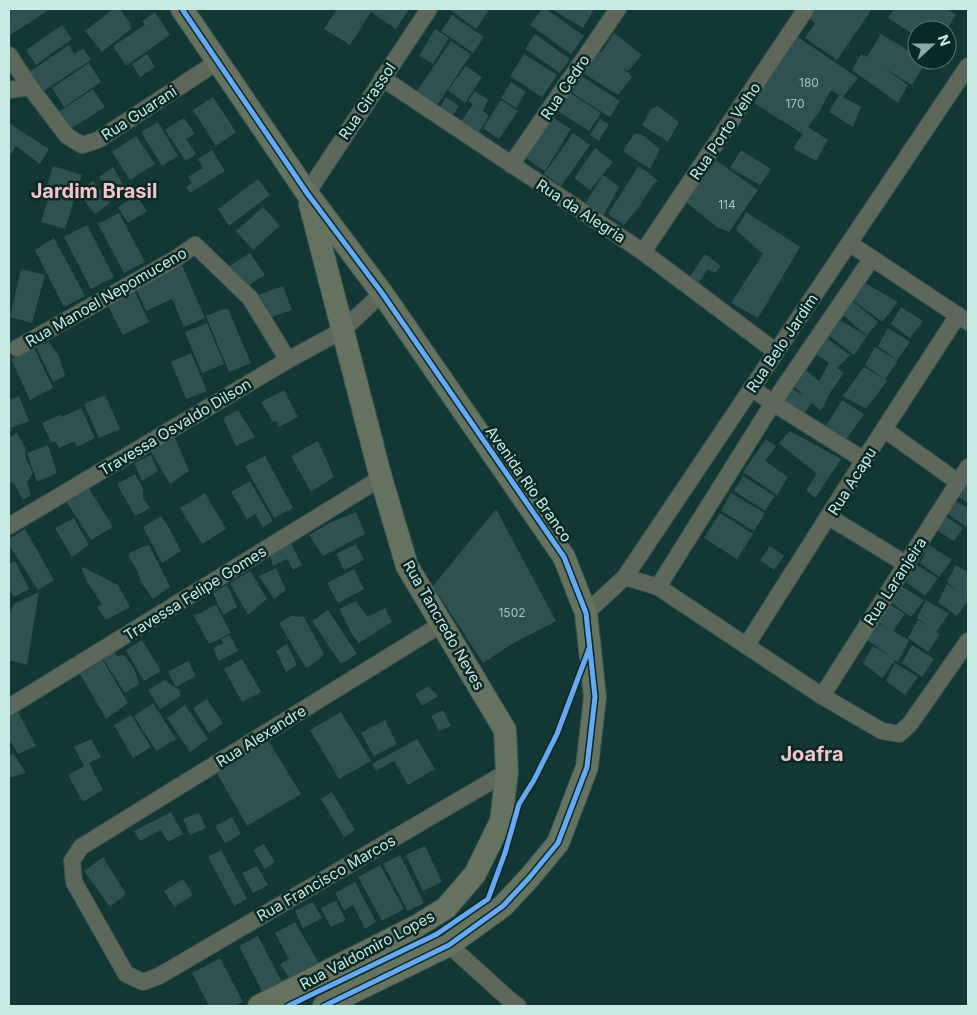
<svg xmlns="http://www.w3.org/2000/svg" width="977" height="1015" font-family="Inter,sans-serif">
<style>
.building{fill:#315051}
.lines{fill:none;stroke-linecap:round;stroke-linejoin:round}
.street-casing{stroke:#365551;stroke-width:18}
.secondary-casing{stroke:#365551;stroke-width:24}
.street{stroke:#5d675a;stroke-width:16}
.secondary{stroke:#657260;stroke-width:22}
.cycleway-casing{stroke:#082926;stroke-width:8}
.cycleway{stroke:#66a8f1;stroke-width:5}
.labels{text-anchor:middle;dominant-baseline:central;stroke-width:5;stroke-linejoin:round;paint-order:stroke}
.number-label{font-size:12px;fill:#a2c4c0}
.street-label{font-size:15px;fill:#c7eae5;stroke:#082926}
.district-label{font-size:20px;font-weight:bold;fill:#f6c3cc;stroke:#082926}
</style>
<rect width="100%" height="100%" fill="#133734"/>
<path class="building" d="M9 9H50L9 36Z
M113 9H120L130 23 132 28 102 52 85 31Z
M337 9H409L396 29 371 12 350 45 324 29Z
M449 9H486L489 10 476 29Z
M542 9H546L584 36 571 54 530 25Z
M551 9H594L583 28Z
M811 9H872L837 60 805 38 815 23 806 16Z
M894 9H948L956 15 946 30H917V37L888 18Z
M155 12 170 35 126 66 113 46 145 25 142 21Z
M452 15 484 37 473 53 441 31Z
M62 25 72 39 36 65 26 50Z
M435 29 449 38 433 64 419 56Z
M614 33 642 55 628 71 623 67 632 77 618 95 583 73 597 50 601 53Z
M535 34 570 59 560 73 525 49Z
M881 34 917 56V60H923L926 62 912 85 882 67 908 85 898 103 852 70 861 54 867 57Z
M795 35 858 78 843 97 861 107 853 127 829 112 839 95 831 90 819 112 808 127 828 140 816 161 793 148 803 134 751 101Z
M451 41 471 54 438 104 431 101 416 92Z
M69 45 74 54 83 48 91 60 39 94 26 74Z
M147 54 155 67 140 77 132 64Z
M524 54 557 75 542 97 510 76Z
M89 63 101 82 64 107 52 88Z
M466 66 482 77 465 103 448 90Z
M583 77 620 101 610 117 572 93Z
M511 82 526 92 516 108 501 98Z
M93 89 105 107 68 131 57 113Z
M475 91 488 100 483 111 489 116 478 133 461 122 473 104 468 101Z
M567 91 601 113 589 131 556 110Z
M213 97 236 132 216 146 193 110Z
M446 97 459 106 452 116 440 107Z
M501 100 518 111 499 139 483 128Z
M658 106 679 122 668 142 642 125 651 109Z
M551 117 571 129 545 171 526 158Z
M184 118 195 134 186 139 196 154 186 161 165 130Z
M600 119 609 124 599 141 590 135Z
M158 122 178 156 162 166 141 132Z
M9 123 49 149 40 164 16 146 11 154 9 152Z
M573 133 590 145 561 186 544 174Z
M634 134H641L660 149 650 169 623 151Z
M136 136 155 164 130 180 112 152Z
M595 148 613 162 590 190 574 178Z
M212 150 225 171 190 193 186 187 192 183 188 177 203 168 198 159Z
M741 150 771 169 760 185 730 168Z
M710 156 758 190 729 232 717 227 682 199Z
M53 166 82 175 65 229 41 222 48 199 45 193Z
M113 167 123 185 111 196 99 177Z
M638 167 645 170 658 181 652 186 639 207 624 225 608 214Z
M603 175 619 187 602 218 584 205Z
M258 179 270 195 229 226 218 209Z
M93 181 110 203 95 214 78 193Z
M136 195 147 211 128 223 118 207Z
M263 207 280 226 253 250 236 231Z
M746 212 800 247 758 318 731 303 763 254 736 230Z
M119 213 145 262 124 273 98 224Z
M87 225 114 277 91 289 64 237Z
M54 238 85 296 64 307 35 250Z
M250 253 265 275 243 289 228 267Z
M705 254 721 266 715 273 708 269 698 284 689 278Z
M181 263 205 318 184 327 172 299 146 311 134 283Z
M21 269 45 275 32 323 10 317Z
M860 280 898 302 882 322 850 298Z
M283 286 292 310 266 319 255 296Z
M134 290 149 322 123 335 107 304Z
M850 299 878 322 867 336 837 310Z
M901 307 923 321 910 338 891 324Z
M228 309 251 363 229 372 206 316 221 310Z
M835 317 867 336 854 355 826 334Z
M207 323 224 364 202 373 185 332Z
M888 328 910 342 897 360 878 346Z
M823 335 850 355 837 368 844 373 831 391 821 411 812 403 800 419 781 405 790 387 804 396 794 386 803 368 819 381 829 363 814 353Z
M49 342 59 356 65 376 53 382 36 347Z
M875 347 898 361 885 379 887 381 866 409 843 396 864 367 883 378 865 365Z
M34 348 53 388 30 400 11 359Z
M191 353 207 391 186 399 171 362Z
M284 390 298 417 279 427 276 421 273 422 261 402Z
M105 395 120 429 99 438 84 404Z
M19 396 29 421 11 428 12 431 9 433V400Z
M842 400 864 414 840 448 821 434Z
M81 408 95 438 77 447 74 441 59 448 56 442H51L42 423 61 414 62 417Z
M238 410 255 437 236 446 223 418Z
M790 431 841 459 815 498 806 490 817 474 779 443Z
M17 433 25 447 26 458 33 473 27 482 31 495 23 500 13 482 9 484V438Z
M175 438 189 471 170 484 151 452Z
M766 439 776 446 765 461 788 477 777 495 743 472Z
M318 441 334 477 311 492 291 456Z
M48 445 57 473 37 482 27 453Z
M151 455 158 471 142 481 134 463Z
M265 456 293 508 274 518 245 466Z
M135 474 143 488V498L150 508 135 516 117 484Z
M743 476 775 496 765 511 734 491Z
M968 479V503L957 496Z
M250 481 273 521 263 527 255 514 247 519 231 492Z
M88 487 113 527 91 540 66 501Z
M205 493 226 529 202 544 180 508Z
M731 493 765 513 754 531 721 511Z
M954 500 968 508V524L966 527 947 513Z
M496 509 556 621 512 644 483 663 433 586Z
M356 512 365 534 323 556 309 535 331 522Z
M720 513 753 534 737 559 704 538Z
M944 515 963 528 954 541 935 529Z
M161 516 168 526 181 551 162 563 143 527Z
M74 518 89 545 72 557 55 528Z
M25 529 54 580 38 590 9 545V539Z
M291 543 302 565 293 570 287 559 273 566 270 556Z
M356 544 364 560 344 570 336 554Z
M147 545H149L170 587 153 599 141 582 138 572 129 557V553Z
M929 545 952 560 939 577 920 563Z
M770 546 784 556 774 570 760 560Z
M15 561 29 589 14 597 9 589V564Z
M915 564 938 578 925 596 906 582Z
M956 565 968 572V593L966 596 968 597V601L957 616 938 602 947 584 956 590 947 582Z
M83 567 118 585 130 607 106 620 97 607 102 604 87 582 81 568Z
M276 568 286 590 274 599 259 576Z
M354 569 364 589 338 603 327 583Z
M250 571 267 599 248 615 230 583Z
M227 585 237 607 223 615 213 593Z
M901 586 924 600 911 617 892 603Z
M39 592 27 665 9 660V615L14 604Z
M883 600 905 614 893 631 909 640 898 662 895 660 882 678 863 663 873 646 890 656 866 639 875 621 888 629 873 617Z
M926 600 949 614 936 632 940 634 928 652 908 638 918 620 930 627 917 618Z
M356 601 368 617 385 608 392 622 359 643 353 636 339 609Z
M216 605 231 633 209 644 194 616Z
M328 610 357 654 341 664 312 621Z
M291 616 304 617 324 654 319 660 306 668 279 623Z
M230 635 238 651 219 661 213 648 223 643 221 639Z
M142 640 161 671 144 681 126 650Z
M287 644 297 665 286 672 276 651Z
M912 645 934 659 922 677 902 663Z
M113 649 117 656 124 655 134 668 139 684 125 693 102 657Z
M101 657 128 703 106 719 79 672Z
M242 659 261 692 242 702 224 669Z
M188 661 196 676 176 687 168 672Z
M895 663 918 677 905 695 886 681Z
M165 680 179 690 181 696 160 709 148 690Z
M428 686 438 696 422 706 415 694Z
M207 699 223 723 209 733 193 708Z
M153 703 176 739 156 751 134 716Z
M185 705 208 739 190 752 167 718Z
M16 708 36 746 18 754 9 739V713Z
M443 710 451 726 439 731 431 716Z
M341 712 371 761 339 779 310 730Z
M131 715 151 747 133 758 114 725Z
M385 720 397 744 374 756 361 733Z
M91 739 101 757 89 763 103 790 83 802 68 775 84 766 74 747Z
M417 739 435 769 408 785 394 761 376 771 372 764Z
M268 740 301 794 247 826 215 770Z
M13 753 26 773 9 778V757Z
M332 792 355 830 344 837 321 799Z
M171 812 183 834 168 842 161 830 140 841 134 831Z
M199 813 206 828 190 835 183 819Z
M232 817 241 834 225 843 215 826Z
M264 844 275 862 265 869 253 850Z
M425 846 442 882 423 891 406 855Z
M221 850 247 899 234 906 208 857Z
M400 855 424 903 408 911 383 864Z
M103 857 126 894 110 907 84 871Z
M380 865 404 909 382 921 358 877Z
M257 866 268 885 253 893 242 873Z
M183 879 193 895 174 907 164 891Z
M355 882 376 922 365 929 353 905 344 910 335 893Z
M336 901 346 920 331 927 321 908Z
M313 902 322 918 303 928 295 911Z
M295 922 320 965 291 981 280 964 289 959 275 933Z
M258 936 283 984 263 993 239 946Z
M220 958 243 1002 234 1006H209L192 973Z"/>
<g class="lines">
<g class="street-casing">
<path id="street" d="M9 55 30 87 67 136 82 145 98 140 217 62
M382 78 643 252 775 351
M9 90 30 87
M511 165 618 9
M307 193 429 9
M849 243 968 322
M643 252 806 9
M17 348 175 259 195 245 250 298 288 360
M751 388 773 403 864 460
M885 430 958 482
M829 517 906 564
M9 526 288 360 343 330 382 293
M625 577 658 587 822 696 882 731 899 734 910 724 968 641
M658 587 773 403 872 258
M586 613 625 577 968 66
M440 625 81 847 72 861 74 882 126 974 143 982 159 976 507 772
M746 646 864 460 958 315
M822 696 968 467
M9 707 381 478
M449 945 511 1001 518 1006"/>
</g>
<g class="secondary-casing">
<path id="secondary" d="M182 9 307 193 382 293 564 557 586 613 595 697 587 767 558 843 529 878 503 906 449 945 324 1006
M259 1006 417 926 446 908 475 874 501 821 507 772 505 730 407 566 381 478 310 204"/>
</g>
<use href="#street" class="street"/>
<use href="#secondary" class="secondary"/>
<g class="cycleway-casing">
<path id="cycleway" d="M182 9 307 193 382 293 564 557 586 613 595 697 587 767 558 843 529 878 503 906 449 945 324 1006
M288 1006 437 934 488 899 505 853 519 804 534 780 557 734 589 649"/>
</g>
<use href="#cycleway" class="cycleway"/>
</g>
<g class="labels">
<g class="number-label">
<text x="809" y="82">180</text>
<text x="795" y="103">170</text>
<text x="727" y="204">114</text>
<text x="512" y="612">1502</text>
</g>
<g class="street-label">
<text transform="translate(565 87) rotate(-56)">Rua Cedro</text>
<text transform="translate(367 101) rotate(-56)">Rua Girassol</text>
<text transform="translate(139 113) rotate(-33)">Rua Guarani</text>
<text transform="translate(725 131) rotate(-56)">Rua Porto Velho</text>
<text transform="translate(581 211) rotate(33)">Rua da Alegria</text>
<text transform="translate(106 297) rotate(-30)">Rua Manoel Nepomuceno</text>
<text transform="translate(782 343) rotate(-56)">Rua Belo Jardim</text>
<text transform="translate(175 427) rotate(-31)">Travessa Osvaldo Dilson</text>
<text transform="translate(852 481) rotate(-58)">Rua Acapu</text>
<text transform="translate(529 484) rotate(55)">Avenida Rio Branco</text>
<text transform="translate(895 581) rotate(-57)">Rua Laranjeira</text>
<text transform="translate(195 593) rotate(-32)">Travessa Felipe Gomes</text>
<text transform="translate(444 625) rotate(60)">Rua Tancredo Neves</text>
<text transform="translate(261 736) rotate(-32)">Rua Alexandre</text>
<text transform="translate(326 878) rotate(-30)">Rua Francisco Marcos</text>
<text transform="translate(367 950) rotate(-28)">Rua Valdomiro Lopes</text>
</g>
<g class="district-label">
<text x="94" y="191">Jardim Brasil</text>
<text x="812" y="754">Joafra</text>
</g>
</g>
<rect width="977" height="1015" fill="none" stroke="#c7eae5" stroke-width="20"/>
<g transform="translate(932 45) rotate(69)"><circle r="24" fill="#082926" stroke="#547672"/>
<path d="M0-4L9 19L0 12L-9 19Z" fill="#88aba7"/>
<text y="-8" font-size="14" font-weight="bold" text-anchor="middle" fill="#c7eae5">N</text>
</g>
</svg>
